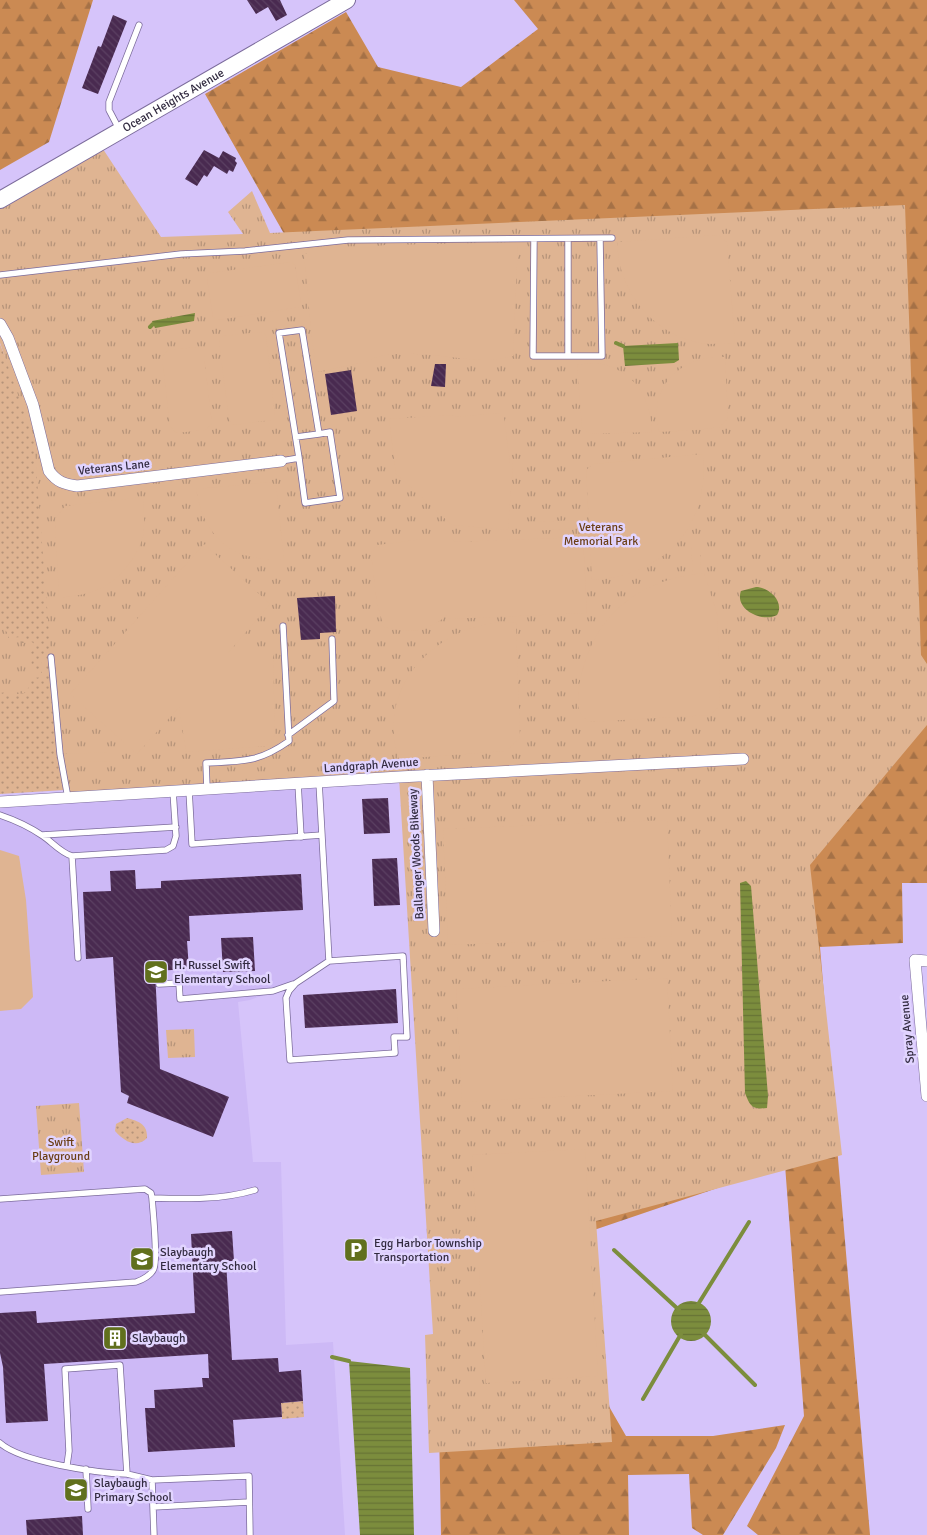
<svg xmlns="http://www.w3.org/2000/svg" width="927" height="1535" viewBox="0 0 927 1535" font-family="Signika,sans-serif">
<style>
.built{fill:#cdb9f6}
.grass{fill:url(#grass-dots)}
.forest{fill:url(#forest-firs)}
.park{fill:url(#park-tufts)}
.pitch{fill:#dfb492}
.water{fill:url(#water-rules)}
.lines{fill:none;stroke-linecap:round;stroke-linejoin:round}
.stream{stroke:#7c8d3d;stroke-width:4}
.building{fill:url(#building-back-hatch)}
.service-casing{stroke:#7c6c9c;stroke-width:7}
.minor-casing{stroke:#7c6c9c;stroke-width:12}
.secondary-casing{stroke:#7c6c9c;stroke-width:18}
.service{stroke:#fff;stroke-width:5.5}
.minor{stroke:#fff;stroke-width:11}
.secondary{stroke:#fff;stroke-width:16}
.labels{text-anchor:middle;stroke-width:5;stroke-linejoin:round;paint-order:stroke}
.street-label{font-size:12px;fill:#322b40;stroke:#e1d4ff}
.park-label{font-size:12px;fill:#6a3e15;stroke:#e1d4ff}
.poi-label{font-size:12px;fill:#322b40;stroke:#e1d4ff;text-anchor:start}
</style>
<defs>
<pattern id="grass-dots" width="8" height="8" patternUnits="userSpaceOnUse" patternTransform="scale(1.25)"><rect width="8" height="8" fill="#dfb492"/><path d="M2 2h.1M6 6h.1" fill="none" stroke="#b59379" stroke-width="1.8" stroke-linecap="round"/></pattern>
<pattern id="forest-firs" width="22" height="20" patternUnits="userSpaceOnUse" patternTransform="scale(1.25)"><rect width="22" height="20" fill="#cb8a53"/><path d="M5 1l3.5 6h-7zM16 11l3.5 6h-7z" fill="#a57146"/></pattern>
<pattern id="park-tufts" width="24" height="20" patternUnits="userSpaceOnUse" patternTransform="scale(1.25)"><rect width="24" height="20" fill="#dfb492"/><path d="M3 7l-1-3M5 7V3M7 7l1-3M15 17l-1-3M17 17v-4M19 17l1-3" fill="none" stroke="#b59379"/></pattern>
<pattern id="water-rules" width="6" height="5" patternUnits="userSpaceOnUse" patternTransform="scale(1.25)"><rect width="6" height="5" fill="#7c8d3d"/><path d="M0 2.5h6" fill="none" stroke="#667335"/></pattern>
<pattern id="building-back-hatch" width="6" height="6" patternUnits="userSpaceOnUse" patternTransform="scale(1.25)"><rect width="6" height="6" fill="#492a50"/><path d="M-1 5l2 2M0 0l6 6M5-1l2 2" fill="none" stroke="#5b4062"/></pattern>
</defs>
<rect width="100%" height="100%" fill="#d6c4fa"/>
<!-- built -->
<path class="built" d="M319,782L329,961L296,983L250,1000L238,1002L253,1162H281L286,1345L333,1342L345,1535H0V802Z"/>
<!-- grass -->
<path class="grass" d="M0,344L41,447L65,790L0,794Z
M127,1118C138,1121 148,1124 147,1138C136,1149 124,1141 115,1131L116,1124Z
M303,1401L304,1417L282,1419L281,1403Z"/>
<!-- forest -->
<path class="forest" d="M0,0H93L49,142L0,170Z
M514,0H927V883H902L903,943L820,947L870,1535H758L747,1526L804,1416L785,1165L594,1230L586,1145L673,937L287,239L205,94L346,12L378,67L461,87L538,29Z
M438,1371L603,1396L626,1436H713L785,1425L776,1448L723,1535H703L692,1528L689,1474L628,1475L629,1535H441Z"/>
<!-- park -->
<path class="park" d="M99,143L161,237L243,234L228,212L252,191L270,233L905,205L921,655L927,664V725L810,865L842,1155L596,1221L612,1442L429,1453L425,1335L433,1334L399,777L68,798L51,657L34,441L0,343V200Z
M0,626L8,633V638L21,637L22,643L32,642L34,644V648L30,654L32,659L31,665L34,668V674L42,673L41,661L45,660L46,677L31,678V684L25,693L10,695L7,692L0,693Z
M194,1029L195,1057L168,1058L166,1030Z
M79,1103L84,1172L41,1175L36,1106Z"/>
<!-- pitch -->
<path class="pitch" d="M718,235L727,242L735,343C726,343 717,344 709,344C666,341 629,306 620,265C618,258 618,250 617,242Z
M518,242L513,356C506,358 498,359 490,360C457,361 393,344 366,362L317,372L312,339L304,254L385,245Z
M291,262L295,265L301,303L299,307L218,320L213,317L207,279L210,273Z
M261,332L264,333L266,336L275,416L271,420L233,425L229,420L219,341L223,336Z
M196,347L200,348L204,356L212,424L205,430L176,433L170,426L162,357L168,350Z
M714,357H725L728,418L720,427L696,430L659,432C649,390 674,362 714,357Z
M590,363C596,364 603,363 609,366C639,377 651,402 652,432L590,434L582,427L577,365Z
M500,413L504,417L510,463L513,464L508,530L452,525L396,474L389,419L454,415V417Z
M703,454C703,466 704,478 702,489C693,547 646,577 592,580L586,470L593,464Z
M271,482L276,486L284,559C233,562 205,540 196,489Z
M143,497C144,510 145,523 143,536C138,557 118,582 97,590C85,595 72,596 59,598L55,519L65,506Z
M574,520V528L535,531V522Z
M583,537L587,613L447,619V615C429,632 407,634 384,627L377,604L371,553L377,545L424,539H452L455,542Z
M204,544L270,604L228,653H273L275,735L266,746L186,752L179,707L137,754L70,694Z
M700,546L701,572H693L691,547Z
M704,573L717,614L720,678L719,706L711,715L588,722C585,718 580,714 579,710C577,698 579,683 582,672C598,610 643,579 704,573Z
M504,622L516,623L520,738L506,751L399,759C375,688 435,626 504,622Z
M110,752V761L65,763V754Z
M667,820L672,936L448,945L443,829Z
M0,850L19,856L26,900L33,997L21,1009L0,1011Z
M667,978L673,1091L462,1102L456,989Z
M585,1149L598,1376L486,1383L472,1155Z"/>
<!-- water -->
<path class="water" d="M195,313L194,321L155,328L152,321Z
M678,343L679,360L674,363L625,366L623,346Z
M756,587C769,587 785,602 777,615C762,623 734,609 741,591Z
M746,881L751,886L768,1096L767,1108C752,1110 750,1106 745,1093L740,883Z
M671 1321a20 20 0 1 1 40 0a20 20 0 1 1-40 0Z
M349,1361L410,1368L414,1535H360Z"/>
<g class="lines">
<!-- stream -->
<path class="stream" d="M150,327L153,324
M616,343L623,346
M614,1250L679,1310
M697,1306L749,1222
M702,1332L755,1385
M332,1357L349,1361
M643,1399L681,1334"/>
</g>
<!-- building -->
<path class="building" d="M247,0H280L287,15L276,21L268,7L256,14Z
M113,15L127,21L98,94L82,88L98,46L101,47Z
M204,150L219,158L223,151L236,158L235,161L237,163L233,172L229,170L227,174L214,166L207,177L204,175L197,186L185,179Z
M435,364H446L445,387L431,386Z
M351,370L357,411L331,415L325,374Z
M335,596L336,632L320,633V639L301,640L297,598Z
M388,798L390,833L364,834L362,799Z
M397,858L400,905L374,906L372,859Z
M135,870L136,889L161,888V881L301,874L303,910L189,916L190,941H187L189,969L155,971L160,1069L229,1097L213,1137L127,1103L129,1096L121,1092L113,957L86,959L83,892L111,891L110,871Z
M253,937L255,971L223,972L221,938Z
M396,989L398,1023L305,1028L303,995Z
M232,1231L234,1261H226L232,1360L278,1358L279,1372L301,1370L303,1401L281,1403L282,1417L233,1420L235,1447L148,1452L145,1408H155L154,1390L203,1387L202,1378H209L208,1354L44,1364L48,1421L6,1423L3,1367L0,1353V1313L36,1311L37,1323L195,1313L191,1234Z
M82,1516L83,1535H27L26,1520Z"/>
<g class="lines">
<defs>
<path id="service" d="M119,129L109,110V102L139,25
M534,239L533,356H602L600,239
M568,239V356
M0,275L181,254L245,251L348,240L612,238
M296,437L319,434
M281,461L299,458L305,503L340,498L330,432L319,434L302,330L279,333L299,458
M51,657L60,754L68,798
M288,735L334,701L332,639
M319,782L329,961
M298,783L301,837
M207,789L206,763C242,761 258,763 289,741L283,626
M189,790L192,844L322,835
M0,815C15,820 30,827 43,836C52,842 61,853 72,856L166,850L173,846L176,836L173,791
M42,835L176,827
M72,856L78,958
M403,956L407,1037H394L395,1053L290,1060L286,998L289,991L296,983L329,961Z
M159,984L179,983L180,999L273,991L293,984
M152,1198C186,1199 222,1200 255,1190
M0,1199L145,1189L151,1193L152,1198C153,1212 158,1257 154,1268C152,1275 142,1280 136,1282L0,1292
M0,1443C21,1462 97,1473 127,1474
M67,1465L69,1451L65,1369L120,1365L127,1474L152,1480L249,1476L250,1535
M86,1469L88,1509
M152,1480L154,1535
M153,1507L249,1502"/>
<path id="minor" d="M0,324L8,338L33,405L49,471C57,482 64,484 77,486L281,461
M427,775L434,931
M0,802L399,777L743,759
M927,961L915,960L927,1096"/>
<g id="secondary">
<path id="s1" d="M0,200L347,0"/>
</g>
</defs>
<!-- service casing -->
<use href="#service" class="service-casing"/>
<!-- minor casing -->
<use href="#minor" class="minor-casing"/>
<!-- secondary casing -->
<use href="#secondary" class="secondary-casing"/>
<!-- service -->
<use href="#service" class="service"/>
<!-- minor -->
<use href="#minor" class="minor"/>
<!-- secondary -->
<use href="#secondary" class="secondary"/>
</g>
<!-- icons -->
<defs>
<symbol id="school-square" viewBox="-11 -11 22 22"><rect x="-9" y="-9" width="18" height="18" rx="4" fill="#61701d" stroke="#e1d4ff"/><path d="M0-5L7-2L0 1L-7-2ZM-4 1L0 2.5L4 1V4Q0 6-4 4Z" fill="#fff"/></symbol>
<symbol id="parking-square" viewBox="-11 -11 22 22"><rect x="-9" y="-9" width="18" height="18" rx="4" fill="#61701d" stroke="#e1d4ff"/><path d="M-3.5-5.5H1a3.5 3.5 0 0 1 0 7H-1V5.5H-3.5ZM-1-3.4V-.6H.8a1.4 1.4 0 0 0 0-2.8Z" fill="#fff"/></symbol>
<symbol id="building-square" viewBox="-11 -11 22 22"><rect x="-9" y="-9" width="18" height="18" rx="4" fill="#61701d" stroke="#e1d4ff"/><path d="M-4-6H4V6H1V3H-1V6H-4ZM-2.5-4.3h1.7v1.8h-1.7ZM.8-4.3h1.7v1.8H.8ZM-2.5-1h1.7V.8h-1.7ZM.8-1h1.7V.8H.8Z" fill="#fff"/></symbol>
</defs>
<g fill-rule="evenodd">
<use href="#school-square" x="142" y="958" width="28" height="28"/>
<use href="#parking-square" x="342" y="1236" width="28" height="28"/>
<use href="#school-square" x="128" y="1245" width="28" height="28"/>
<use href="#building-square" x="101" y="1324" width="28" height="28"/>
<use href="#school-square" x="62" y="1476" width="28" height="28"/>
</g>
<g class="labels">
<!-- street labels -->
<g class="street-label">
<text dy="4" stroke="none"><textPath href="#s1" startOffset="200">Ocean Heights Avenue</textPath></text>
<text transform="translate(114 467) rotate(-6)" y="4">Veterans Lane</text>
<text transform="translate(371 765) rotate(-4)" y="4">Landgraph Avenue</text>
<text transform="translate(416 854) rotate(-93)" y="4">Ballanger Woods Bikeway</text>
<text transform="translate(907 1029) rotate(-95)" y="4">Spray Avenue</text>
</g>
<!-- park labels -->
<g class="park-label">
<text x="601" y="531">Veterans<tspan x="601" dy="14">Memorial Park</tspan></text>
<text x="61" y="1146">Swift<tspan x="61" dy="14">Playground</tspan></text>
</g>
<!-- poi labels -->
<g class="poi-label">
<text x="174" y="969">H. Russel Swift<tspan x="174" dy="14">Elementary School</tspan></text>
<text x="374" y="1247">Egg Harbor Township<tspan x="374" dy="14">Transportation</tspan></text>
<text x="160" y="1256">Slaybaugh<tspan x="160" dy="14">Elementary School</tspan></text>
<text x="132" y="1342">Slaybaugh</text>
<text x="94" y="1487">Slaybaugh<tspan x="94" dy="14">Primary School</tspan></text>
</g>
</g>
</svg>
